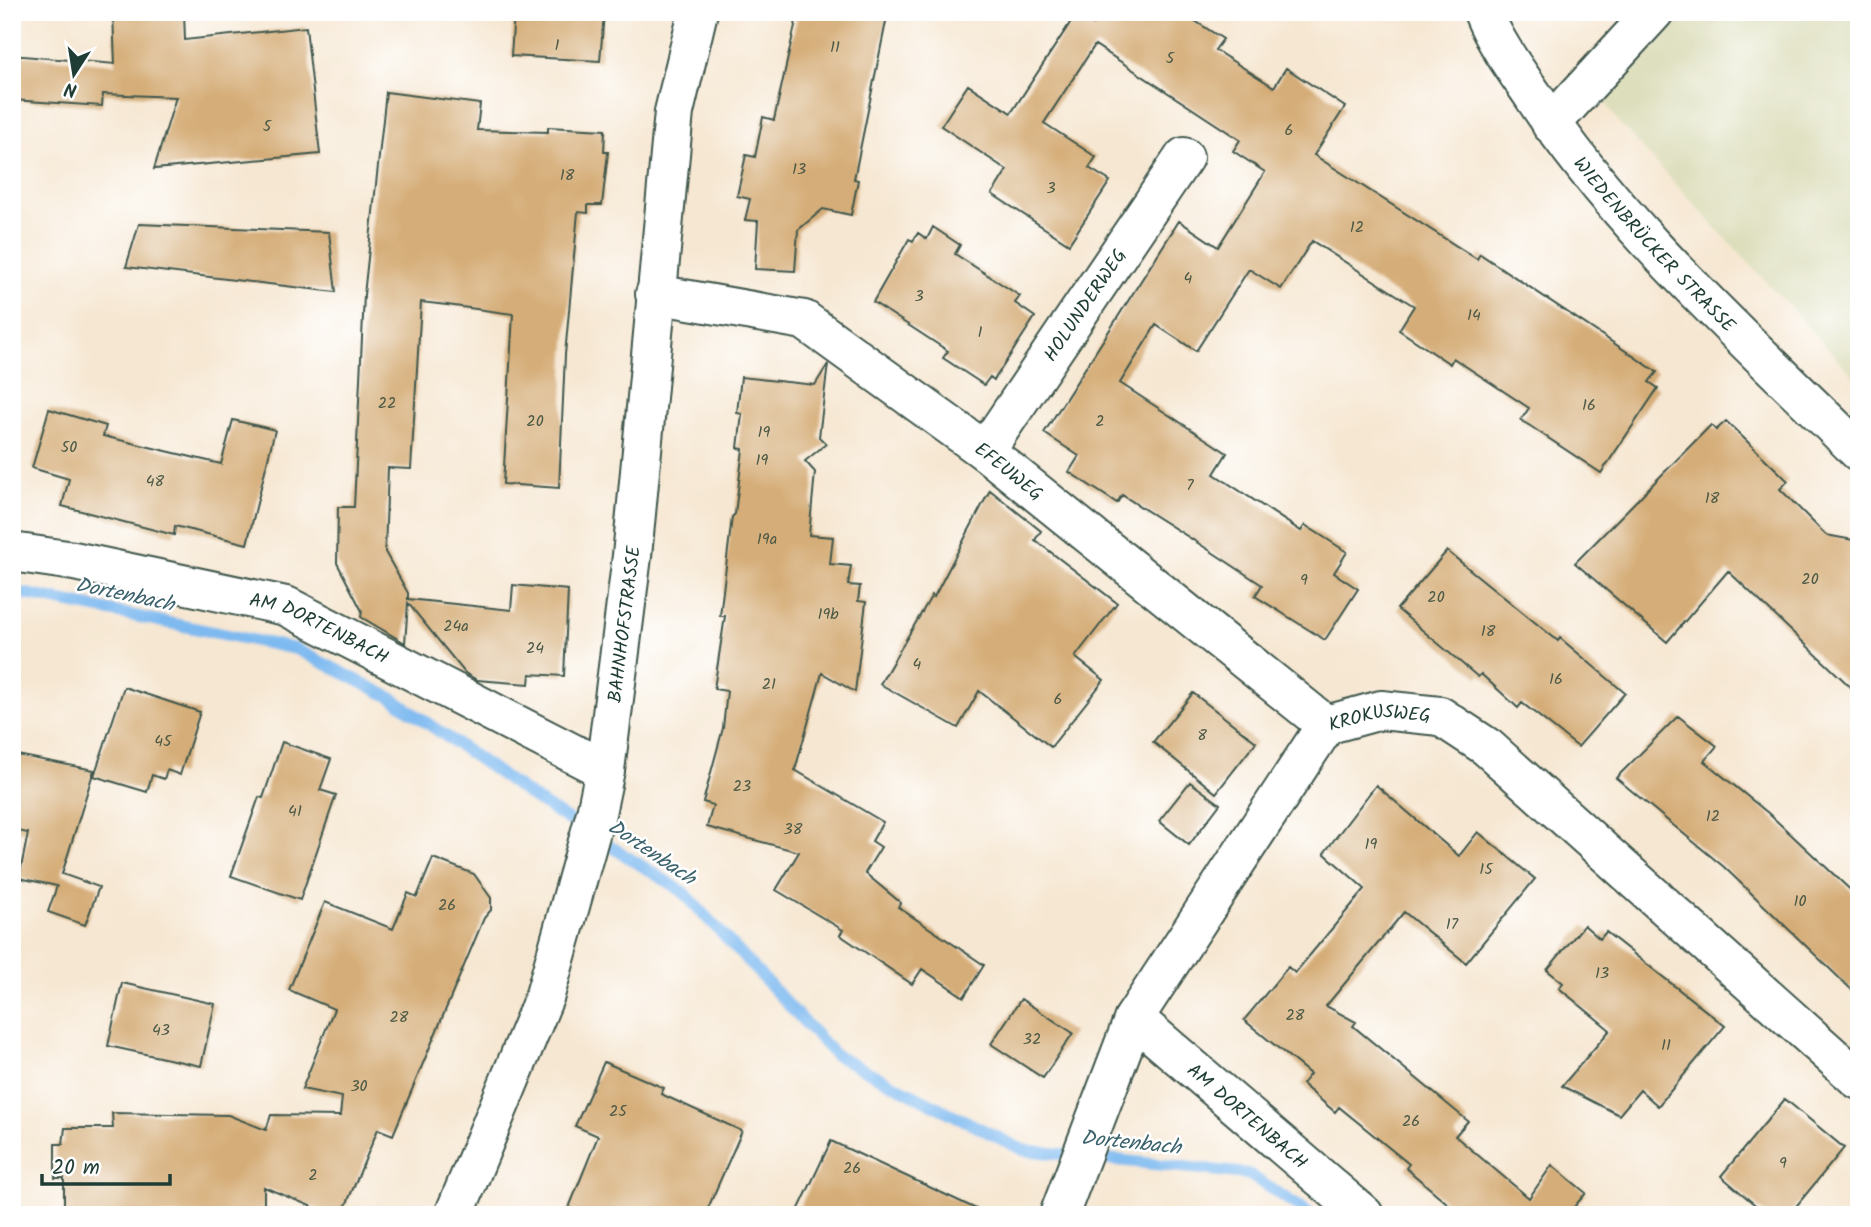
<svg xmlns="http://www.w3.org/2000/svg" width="1871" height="1227" viewBox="0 0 1871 1227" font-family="Kalam,sans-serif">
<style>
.built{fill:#dddebc}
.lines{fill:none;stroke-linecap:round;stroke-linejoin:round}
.stream{stroke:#7ebaf0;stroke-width:12}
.building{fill:#d5ad78}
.minor-casing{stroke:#3f564c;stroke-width:42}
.major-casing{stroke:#3f564c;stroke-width:42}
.minor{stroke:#fff;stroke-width:38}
.major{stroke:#fff;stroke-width:38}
.labels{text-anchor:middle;stroke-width:5;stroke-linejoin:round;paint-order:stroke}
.number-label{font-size:16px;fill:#4c5945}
.street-label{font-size:19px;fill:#1f3d34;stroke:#fff}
.water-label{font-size:21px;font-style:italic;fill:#3c626c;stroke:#fff}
</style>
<rect width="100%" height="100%" fill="#fff"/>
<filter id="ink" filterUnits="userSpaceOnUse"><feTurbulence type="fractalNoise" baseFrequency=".0143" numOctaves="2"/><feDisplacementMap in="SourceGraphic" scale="14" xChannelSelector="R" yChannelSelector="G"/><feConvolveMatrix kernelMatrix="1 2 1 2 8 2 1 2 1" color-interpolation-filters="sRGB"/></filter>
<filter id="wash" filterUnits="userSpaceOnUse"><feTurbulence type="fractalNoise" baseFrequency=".00686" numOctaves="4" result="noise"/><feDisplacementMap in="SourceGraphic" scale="28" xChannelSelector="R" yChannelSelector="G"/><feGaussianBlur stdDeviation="1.57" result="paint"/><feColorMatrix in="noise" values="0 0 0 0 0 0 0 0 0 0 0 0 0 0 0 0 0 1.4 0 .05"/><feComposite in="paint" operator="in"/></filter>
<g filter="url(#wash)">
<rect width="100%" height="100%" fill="#f6e7d2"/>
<!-- built -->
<path class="built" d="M1678,12H1859V382L1620,124L1605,102Z"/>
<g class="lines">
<!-- stream -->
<path class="stream" d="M12,591L296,649L392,698L535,799L682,891L835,1055L1023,1150L1248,1174L1312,1215"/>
</g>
<g id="blocks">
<!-- building -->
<path class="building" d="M113,12H184L185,40L306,27L320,154L154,169L176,97L103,94L102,106L12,100V55L115,64Z
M514,12L604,13L600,61L511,56Z
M798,12H888L854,179L858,180L851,215L823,209L798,230L795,271L755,269L758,221L745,220L750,199L737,196L746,155L755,157L763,117L774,120Z
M1102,12H1181L1223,39L1215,50L1274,87L1286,68L1345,107L1314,155L1477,259L1480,254L1657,372L1649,382L1658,388L1601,473L1521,420L1529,408L1453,358L1450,364L1399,330L1414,306L1312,241L1281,289L1249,269L1196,351L1156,325L1120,383L1227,453L1214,474L1301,531L1305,525L1347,552L1334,573L1358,589L1325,640L1255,596L1262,585L1209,550L1122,495L1117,503L1069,472L1079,456L1044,433L1179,221L1218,247L1265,172L1233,151L1240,140L1095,45L1044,123L1096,157L1089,168L1110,181L1069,244L992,194L1007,170L941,126L968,85L1011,113L1076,14L1093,25Z
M386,92L480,104L477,130L548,132V127L605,130L604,152H608L602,205H588V213L578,212L565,355L559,488L503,484L513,314L447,305L421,302L411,469L388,468L385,552L408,593V599L511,610L513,585L568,590L564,676L530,674L529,684L477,680L465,673L408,603L405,643L361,617L362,611L337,563L338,507H354L364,295Z
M139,224L329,232L336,292L126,267Z
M933,227L960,245L955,254L1020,296L1015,303L1035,317L994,380L990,377L984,385L943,358L948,351L873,302L909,239L913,241L918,233L927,239Z
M828,364L819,437L826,444L805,461L815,472L809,535L833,537L830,564L851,566L848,585L860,586L858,601L866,602L855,692L822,673L795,770L883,822L872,841L881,847L865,873L901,903L898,907L984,965L964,997L922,969L912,984L840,935L843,930L776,890L799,852L707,827L713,805L703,802L723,728L727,691L714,689L725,616H720L732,517L735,514L743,449L738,448L742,414L737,413L741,377L815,385Z
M49,409L106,426L103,436L221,464L233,420L275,430L247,544L175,526L174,535L62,506L69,479L32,468Z
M1726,421L1788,481L1780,489L1826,535L1859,541V695L1728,571L1667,642L1575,563L1711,425L1716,430Z
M990,490L1041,531L1035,540L1117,603L1075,657L1104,680L1051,747L979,691L958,728L880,684L932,595L934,597Z
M1447,551L1558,641L1560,638L1625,693L1578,747L1522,703L1518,708L1481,674L1478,677L1397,609Z
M124,687L200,712L180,775L167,770L164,779L152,775L147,792L94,776Z
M1193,693L1256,742L1216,793L1153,742Z
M1678,716L1717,746L1704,761L1768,813L1859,898V997L1724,867L1616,778Z
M282,742L331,759L320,790L336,795L300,900L231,876L259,797L263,798Z
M12,754L94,770L62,874L99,887L85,925L48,912L57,886L19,878L28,833L12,830Z
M1190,782L1220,804L1189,845L1159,821Z
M1376,785L1459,856L1478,832L1535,879L1466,963L1404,912L1326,1006L1356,1022L1353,1026L1468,1121L1455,1136L1529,1198L1552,1165L1586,1193L1567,1215H1461L1406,1168L1409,1164L1339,1107L1335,1112L1302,1084L1310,1074L1244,1020L1288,967L1295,973L1365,889L1324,853Z
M433,858L474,874L491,898V910L484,918L393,1135L378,1129L342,1215H332L264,1187V1215H64V1178H55V1144H63L65,1128H113L112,1113L228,1115L266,1130L271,1115L340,1116L342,1097L302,1089L334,1009L289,990L325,902L393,929L408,893L417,897Z
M1584,925L1600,939L1606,932L1725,1026L1658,1106L1640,1090L1619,1115L1562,1086L1610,1030L1559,988L1563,983L1547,970Z
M122,983L215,1004L201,1066L108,1046Z
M1021,999L1073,1033L1043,1078L991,1044Z
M604,1062L664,1088L661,1094L742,1131L705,1215H566L598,1136L575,1126Z
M1785,1099L1844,1148L1789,1215H1767L1721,1176Z
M831,1141L989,1215H796Z"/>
</g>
</g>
<g filter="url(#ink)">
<use href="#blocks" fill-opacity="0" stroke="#3f564c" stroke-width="2"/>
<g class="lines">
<defs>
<g id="minor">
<path d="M1551,124L1654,12"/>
<path id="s1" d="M655,294L804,320L985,451L1326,725"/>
<path id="s2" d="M985,451L1184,157"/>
<path id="s3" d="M12,552L74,561L286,606L605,770"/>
<path id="s4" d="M1134,1018L1364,1215"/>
<path id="s5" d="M1059,1215L1134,1018L1326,725L1381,710L1440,716L1487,747L1859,1080"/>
</g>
<g id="major">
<path id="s6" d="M1483,12C1495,42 1514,68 1532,94C1621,230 1745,338 1859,452"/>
<path id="s7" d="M454,1215L545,995L596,813L605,770L632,556L674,112L698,12"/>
</g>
</defs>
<!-- minor casing -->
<use href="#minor" class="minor-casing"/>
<!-- major casing -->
<use href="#major" class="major-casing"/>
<!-- minor -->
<use href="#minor" class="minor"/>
<!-- major -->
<use href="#major" class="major"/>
</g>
</g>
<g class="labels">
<!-- number labels -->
<g class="number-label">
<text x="557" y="50">1</text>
<text x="835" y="52">11</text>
<text x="1170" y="63">5</text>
<text x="267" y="131">5</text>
<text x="1289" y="135">6</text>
<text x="799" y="174">13</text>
<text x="567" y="180">18</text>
<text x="1051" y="193">3</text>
<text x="1357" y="232">12</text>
<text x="1188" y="283">4</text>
<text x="919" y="301">3</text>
<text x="1474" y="320">14</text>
<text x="980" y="337">1</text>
<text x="387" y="408">22</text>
<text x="1589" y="410">16</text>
<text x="535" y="426">20</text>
<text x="1100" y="426">2</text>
<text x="764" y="437">19</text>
<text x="69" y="452">50</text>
<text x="762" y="465">19</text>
<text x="155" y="486">48</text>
<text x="1190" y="490">7</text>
<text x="1712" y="503">18</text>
<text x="767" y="544">19a</text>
<text x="1810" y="584">20</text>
<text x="1304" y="585">9</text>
<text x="1436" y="602">20</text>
<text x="828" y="619">19b</text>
<text x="456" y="631">24a</text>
<text x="1488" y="636">18</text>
<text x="535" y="653">24</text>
<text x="917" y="669">4</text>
<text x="1556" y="684">16</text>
<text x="769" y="689">21</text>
<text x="1058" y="704">6</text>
<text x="1202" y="740">8</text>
<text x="163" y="746">45</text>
<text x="742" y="791">23</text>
<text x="295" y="816">41</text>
<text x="1713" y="821">12</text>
<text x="793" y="834">38</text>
<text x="1371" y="849">19</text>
<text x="1486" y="874">15</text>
<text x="1800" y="906">10</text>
<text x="447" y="910">26</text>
<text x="1452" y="929">17</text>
<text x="1602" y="978">13</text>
<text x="1295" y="1020">28</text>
<text x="399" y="1022">28</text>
<text x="161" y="1035">43</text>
<text x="1032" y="1044">32</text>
<text x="1666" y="1050">11</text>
<text x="359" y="1091">30</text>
<text x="618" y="1116">25</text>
<text x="1411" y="1126">26</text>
<text x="1783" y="1168">9</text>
<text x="852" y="1173">26</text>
<text x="313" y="1180">2</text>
</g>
<!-- street labels -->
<g class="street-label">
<text dy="7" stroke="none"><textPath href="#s6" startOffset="290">WIEDENBRÜCKER STRASSE</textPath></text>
<text dy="7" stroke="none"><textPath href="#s2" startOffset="177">HOLUNDERWEG</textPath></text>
<text dy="7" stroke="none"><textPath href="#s1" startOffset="406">EFEUWEG</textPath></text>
<text dy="7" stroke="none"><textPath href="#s7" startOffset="618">BAHNHOFSTRASSE</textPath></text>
<text dy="7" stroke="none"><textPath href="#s3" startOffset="318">AM DORTENBACH</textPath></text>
<text dy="7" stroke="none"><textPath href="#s5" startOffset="616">KROKUSWEG</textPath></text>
<text dy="7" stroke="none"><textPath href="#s4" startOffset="150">AM DORTENBACH</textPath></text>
</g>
<!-- water labels -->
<g class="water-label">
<text transform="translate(125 594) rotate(12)" y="7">Dortenbach</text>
<text transform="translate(652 852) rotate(34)" y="7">Dortenbach</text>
<text transform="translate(1131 1142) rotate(6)" y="7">Dortenbach</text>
</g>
</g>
<!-- margin -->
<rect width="1871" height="1227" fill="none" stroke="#fff" stroke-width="42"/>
<!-- north arrow -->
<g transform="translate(74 74) rotate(192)" stroke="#ffffff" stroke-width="5" paint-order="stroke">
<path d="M0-5L12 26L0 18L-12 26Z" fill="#1f3d34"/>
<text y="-10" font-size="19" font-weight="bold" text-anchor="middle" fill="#1f3d34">N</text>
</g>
<!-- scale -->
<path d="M42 1174v10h128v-10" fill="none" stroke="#1f3d34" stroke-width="3.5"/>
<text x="52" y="1174" font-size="21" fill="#1f3d34" stroke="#ffffff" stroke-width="5" paint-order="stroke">20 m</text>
</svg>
